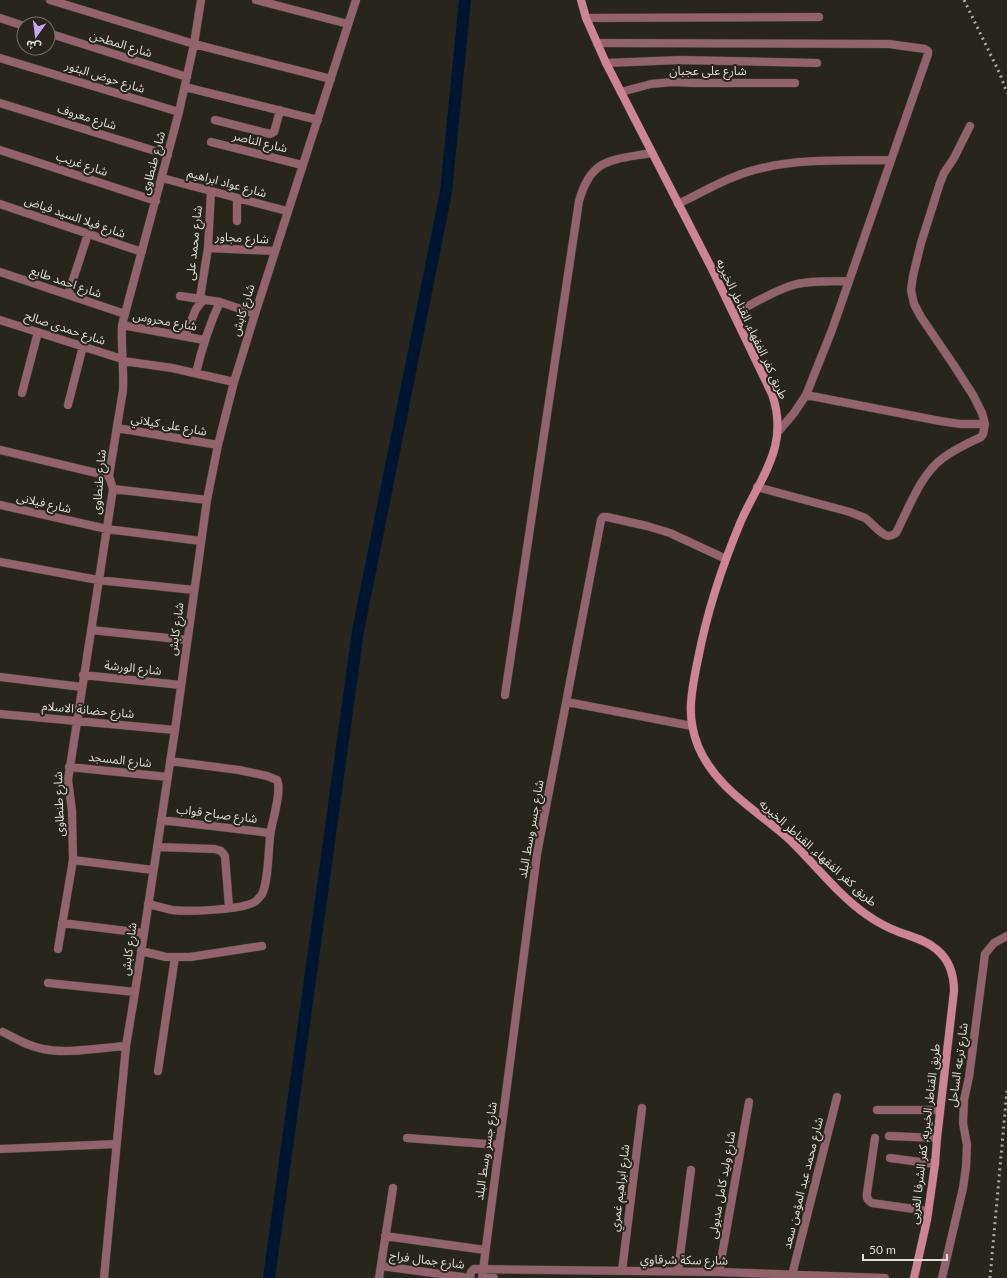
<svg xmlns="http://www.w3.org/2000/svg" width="1007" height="1278" viewBox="0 0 1007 1278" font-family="Lato,'Noto Sans Arabic',sans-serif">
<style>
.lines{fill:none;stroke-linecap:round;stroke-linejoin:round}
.canal{stroke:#001531;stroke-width:12}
.street-casing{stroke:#45423b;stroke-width:9}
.secondary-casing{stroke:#45423b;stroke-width:9}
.street{stroke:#92626d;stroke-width:8}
.secondary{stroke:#cf8496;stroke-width:8}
.rail{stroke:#aba9a3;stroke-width:3;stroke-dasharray:2 4;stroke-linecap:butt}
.labels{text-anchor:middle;stroke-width:4;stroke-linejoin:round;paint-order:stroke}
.street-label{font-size:12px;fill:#dedcd7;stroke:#28251d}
</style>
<rect width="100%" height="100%" fill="#28251d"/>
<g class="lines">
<!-- canal -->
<path class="canal" d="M269,1278L358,631L446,192L465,0"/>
<defs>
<path id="street" d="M50,0L194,44L331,79
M256,0L348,24
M0,18L24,26
M586,18L819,17
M48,33L187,77
M597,43L889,44L925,49L928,51V54L832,330L806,395L794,413L778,432
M0,58L179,112
M606,63L680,60L817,63
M185,87L318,120
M621,92L651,84L672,82L695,83H795
M0,103L168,155
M215,120L270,134L274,132L275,129L280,110
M211,142L302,165
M0,150L156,201
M162,178L287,211
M0,204L142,252
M678,204C705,191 733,174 762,168C804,158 848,161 891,160
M237,221V198
M208,248L274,251
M0,272L125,314
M68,295L88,234
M180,296L220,302L255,314
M200,298L208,248L211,191
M734,314C752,304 770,293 790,286C808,280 830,282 849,281
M0,320L122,359
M122,325L204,340
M185,336L196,309L204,299
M123,361L172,368L234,382
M196,373C202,348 209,325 220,302
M22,393L38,332
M806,395L940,421L960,424H985
M68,405L83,346
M117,428L218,445
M0,450L109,476
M757,487L850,512C855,514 860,516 865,518C871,522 881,535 888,536C891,536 894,534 896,533C909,508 920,475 943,458C955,449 968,443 981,437L983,434L985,424L982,413L973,395L953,364L921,317L914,304L911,290L913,276L921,243L940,183L944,173L954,158L970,126
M113,489L207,500
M0,505L107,529L201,541
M0,562L98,580L194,590
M91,630L187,640
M83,675L181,685
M0,677L82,687
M505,695L579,201C591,158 611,160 651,153
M567,702L692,726
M0,714L175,730
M69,767L168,777
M161,820L270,833
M157,847L215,849L221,851L225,856L229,907
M73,860L153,870
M148,904C156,906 164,908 172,910C187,912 245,910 256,901C258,899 261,896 262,894C269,881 268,846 271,830C273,819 282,790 277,780L267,776L239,770L170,761
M62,923L143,933
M58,949L73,860L72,811L68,780L113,489L109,476L123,390C124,368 121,347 122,325L179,112L194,44L201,0
M141,951L166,957H190L262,946
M48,983L135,992
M3,1032C16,1039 28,1046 43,1049C69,1054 99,1048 126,1046
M158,1071L175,957
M877,1110H940
M889,1136L937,1138
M407,1138L499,1145
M875,1138L867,1193C866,1198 868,1201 872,1203L928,1211
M0,1149L116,1144
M890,1158L935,1164
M385,1236L485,1250
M381,1266L470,1278
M622,1271L642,1108
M678,1271L691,1170
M719,1272L749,1102
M792,1275L837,1097
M104,1278L126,1046L135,992L175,730L207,500L218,445L234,382L255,314L356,0
M379,1278L393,1188
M470,1278L471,1272L474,1269L719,1272L885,1278
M482,1278L537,854L601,520L603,517H607L647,526L670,533L726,559
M482,1278H494
M942,1278L963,1188L966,1167L967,1145L963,1123L964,1100L969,1077L985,954L994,943L1007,936"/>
<path id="secondary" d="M581,0L586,18L606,63L712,269L772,394C790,446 761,476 741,521C722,566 707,612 698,659C695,673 692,688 691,703C690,717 693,733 698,746C716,789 757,810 790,840C815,864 838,895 867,915C877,922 888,928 899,932C912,937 926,940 936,949C950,960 954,975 954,991L937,1138L935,1164L927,1220L914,1278"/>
</defs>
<!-- street casing -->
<use href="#street" class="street-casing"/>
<!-- secondary casing -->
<use href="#secondary" class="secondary-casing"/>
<!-- street -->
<use href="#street" class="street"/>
<!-- secondary -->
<use href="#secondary" class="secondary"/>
<!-- rail -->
<path class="rail" d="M964,0L1000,74L1007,93
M990,1278L1007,1090"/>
</g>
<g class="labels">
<!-- street labels -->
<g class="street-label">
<text transform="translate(121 44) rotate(17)" y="4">شارع المطحن</text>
<text x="708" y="75">شارع على عجبان</text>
<text transform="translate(105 77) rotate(17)" y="4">شارع حوض البثور</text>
<text transform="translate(87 117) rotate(17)" y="4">شارع معروف</text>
<text transform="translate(260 142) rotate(14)" y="4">شارع الناصر</text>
<text transform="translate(153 163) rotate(-75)" y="4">شارع طنطاوى</text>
<text transform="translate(82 164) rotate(18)" y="4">شارع غريب</text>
<text transform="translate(227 183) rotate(15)" y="4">شارع عواد ابراهيم</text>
<text transform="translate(75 217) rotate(19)" y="4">شارع فيلا السيد فياض</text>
<text transform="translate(242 238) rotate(3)" y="4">شارع مجاور</text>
<text transform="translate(194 243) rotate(-84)" y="4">شارع محمد على</text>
<text transform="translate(66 282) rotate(19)" y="4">شارع احمد طايع</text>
<text transform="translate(243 310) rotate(-73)" y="4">شارع كابش</text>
<text transform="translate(165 321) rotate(10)" y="4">شارع محروس</text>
<text transform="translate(65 328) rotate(18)" y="4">شارع حمدى صالح</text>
<text transform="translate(752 329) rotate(65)" y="4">طريق كفر الفقهاء, القناطر الخيريه</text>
<text transform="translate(169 425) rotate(10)" y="4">شارع على كيلاني</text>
<text transform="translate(99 482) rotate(-85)" y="4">شارع طنطاوى</text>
<text transform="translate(44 503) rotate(13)" y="4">شارع فيلانى</text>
<text transform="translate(176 629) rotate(-82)" y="4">شارع كابش</text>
<text transform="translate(133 668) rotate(6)" y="4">شارع الورشة</text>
<text transform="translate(88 710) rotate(5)" y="4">شارع حضانة الاسلام</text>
<text transform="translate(120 760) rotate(6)" y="4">شارع المسجد</text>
<text transform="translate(59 804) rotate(-92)" y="4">شارع طنطاوى</text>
<text transform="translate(217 814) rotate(7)" y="4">شارع صباح قواب</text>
<text transform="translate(531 829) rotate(-80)" y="4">شارع جسر وسط البلد</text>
<text transform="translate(818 853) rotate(42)" y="4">طريق كفر الفقهاء, القناطر الخيريه</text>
<text transform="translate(129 949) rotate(-82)" y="4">شارع كابش</text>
<text transform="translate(958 1065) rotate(-82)" y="4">شارع ترعه الساحل</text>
<text transform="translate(925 1134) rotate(-83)" y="4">طريق القناطر الخيريه, كفر الشرفا الغربى</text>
<text transform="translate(486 1151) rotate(-82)" y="4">شارع جسر وسط البلد</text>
<text transform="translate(803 1183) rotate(-76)" y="4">شارع محمد عبد المؤمن سعد</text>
<text transform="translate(722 1185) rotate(-80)" y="4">شارع وليد كامل مدبولى</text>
<text transform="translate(620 1188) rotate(-83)" y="4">شارع ابراهيم غمري</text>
<text transform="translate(427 1260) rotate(7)" y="4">شارع جمال فراج</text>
<text transform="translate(684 1260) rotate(1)" y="4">شارع سكة شرقاوي</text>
</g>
</g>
<!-- north arrow -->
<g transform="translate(36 36) rotate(194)"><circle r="19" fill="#28251d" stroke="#716e67"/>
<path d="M0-3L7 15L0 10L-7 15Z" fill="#c8a6ef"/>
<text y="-6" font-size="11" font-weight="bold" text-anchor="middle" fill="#dedcd7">ش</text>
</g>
<!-- scale -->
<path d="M863 1254v6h84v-6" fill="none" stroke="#dedcd7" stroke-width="2"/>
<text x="869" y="1254" font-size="12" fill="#dedcd7" stroke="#28251d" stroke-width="3" paint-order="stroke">50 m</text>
</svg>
